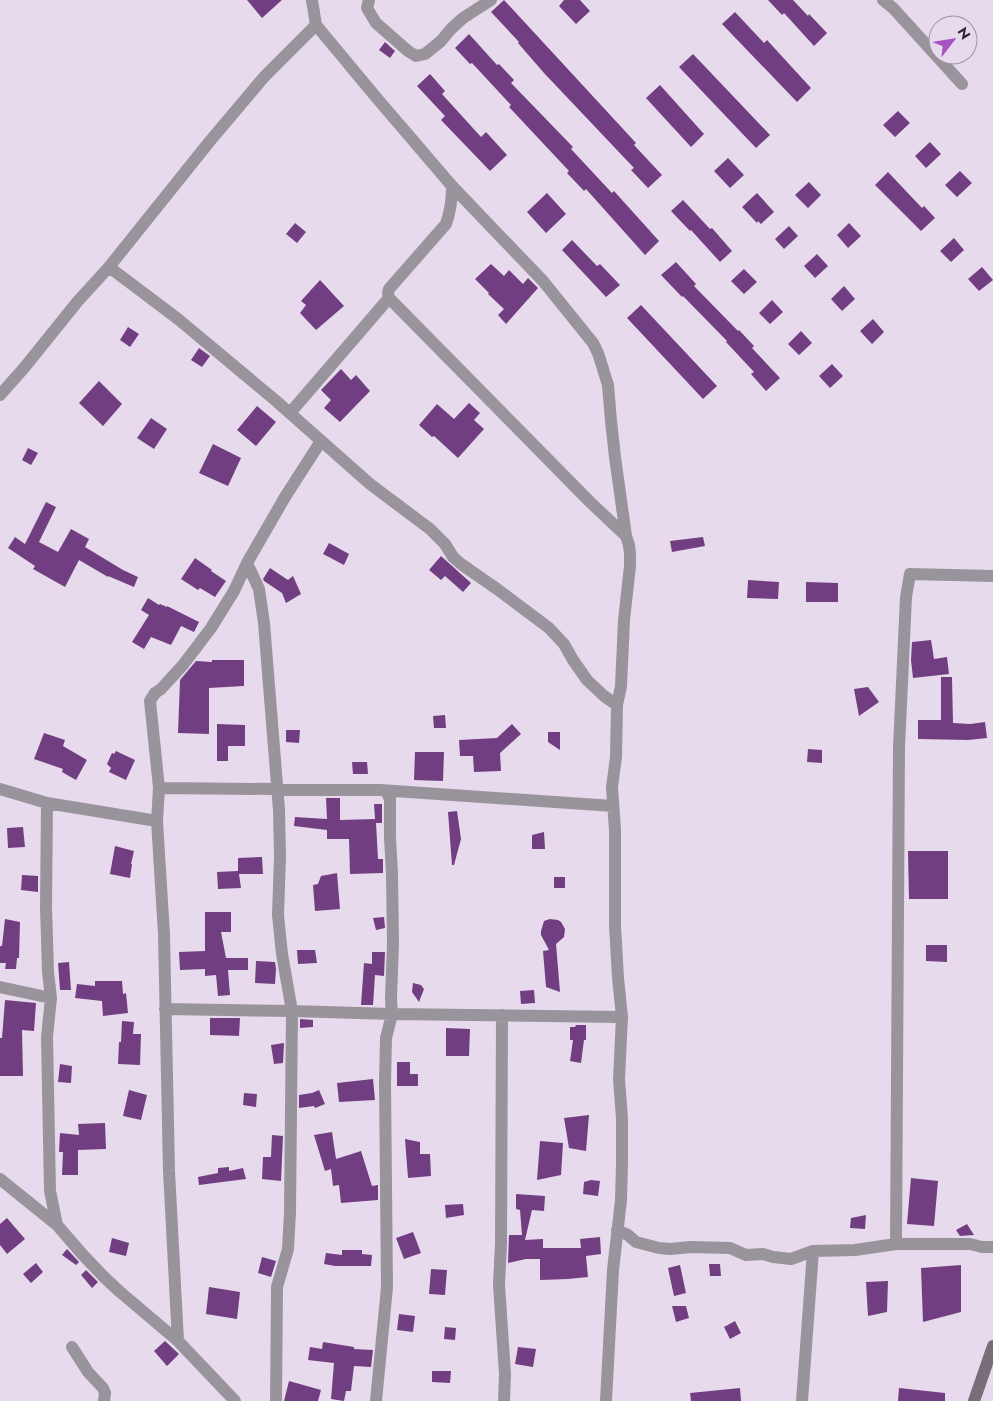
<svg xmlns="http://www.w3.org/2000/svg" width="993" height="1401" viewBox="0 0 993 1401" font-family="Jost,sans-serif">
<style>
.building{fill:#713f81}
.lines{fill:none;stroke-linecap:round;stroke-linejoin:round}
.minor{stroke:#99939b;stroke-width:12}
.secondary{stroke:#776e7a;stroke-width:12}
</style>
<rect width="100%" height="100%" fill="#e8daed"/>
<!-- building -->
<path class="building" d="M247,0H282L262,18Z
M504,0L636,143L634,145L662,175L648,188L631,170L634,168L544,73L518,43L519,42L491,12Z
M564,0H580L590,11L576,24L559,6Z
M768,0H793L808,16L809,14L827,33L814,46L784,13L782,15Z
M735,12L764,43L767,40L811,88L797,102L722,24Z
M469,34L497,65L499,64L514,80L511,83L573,147L571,149L612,193L614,191L659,241L645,255L586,189L584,191L567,173L569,171L509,107L511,105L472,63L470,64L455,48Z
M385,42L395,51L390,58L379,50Z
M693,54L770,135L756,148L679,67Z
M430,74L445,91L442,94L481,137L486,132L507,155L490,171L441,120L445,116L417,86Z
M660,85L704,134L691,147L646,98Z
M898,111L910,123L895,137L883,125Z
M930,142L941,154L926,168L915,156Z
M728,158L744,175L730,188L714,171Z
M960,171L972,183L957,197L945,185Z
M888,172L922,208L924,206L935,218L921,231L875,185Z
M809,182L821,195L808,208L795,195Z
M547,193L566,214L546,233L527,212Z
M757,193L774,212L761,224L758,221L757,223L742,207Z
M683,200L710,229L712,228L732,251L720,262L691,230L690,231L671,211Z
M295,223L306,232L297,243L286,234Z
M849,223L861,236L848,248L837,235Z
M789,226L798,236L784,249L775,239Z
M954,238L964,250L951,262L940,251Z
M572,240L597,266L600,264L620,285L606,297L562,250Z
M817,254L828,266L815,278L804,266Z
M676,262L696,284L694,286L738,331L739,330L754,346L752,348L780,378L766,391L751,374L754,372L726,342L727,341L683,296L682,297L661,275Z
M491,264L504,276L509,270L523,284L528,278L538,288L506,324L498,315L504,309L488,294L489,293L475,279Z
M982,267L993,280L979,291L968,279Z
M744,269L757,282L744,294L731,281Z
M320,280L344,306L316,330L300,313L306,305L301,301Z
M844,286L855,299L842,311L831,299Z
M772,300L783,312L770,324L759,313Z
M641,305L717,386L703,399L627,318Z
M873,319L884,332L872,344L860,331Z
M128,327L139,334L130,347L120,340Z
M801,331L812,343L799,355L788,344Z
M199,348L210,356L202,367L191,360Z
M832,364L843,376L830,388L819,376Z
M341,369L351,380L356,375L370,391L340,422L324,408L331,400L321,390Z
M99,381L122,404L103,426L79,403Z
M469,403L480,413L474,420L484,429L458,458L434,436L432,437L419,425L437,404L454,419Z
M257,406L276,422L256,446L237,430Z
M151,418L167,429L154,449L137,438Z
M213,444L241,458L228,486L199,473Z
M28,448L38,453L31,465L22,460Z
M46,502L56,507L39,542L58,552L71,529L89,539L85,547L123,570L138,577L134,587L108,576V577L79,560L65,587L33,569L35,566L8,548L15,537L25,544Z
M703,537L705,546L672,552L670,541Z
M329,543L349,554L344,565L323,554Z
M441,556L471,583L463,592L445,576L441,580L429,570Z
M195,558L212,570L211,571L226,581L215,597L200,588L198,590L181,579Z
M270,568L288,580L293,576L301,594L286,603L282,593L264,581L263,579Z
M748,580L779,582L778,599L747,598Z
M806,582L838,583V602H806Z
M148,598L159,605L160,604L167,607V606L199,622L194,632L181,626L171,645L151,637L144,649L132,642L149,615L141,610Z
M931,640L934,659L947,657L949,674L913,678L911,660L912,642Z
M212,660H244V686L209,688V734L178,733L180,680L196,661L212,662Z
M941,677H952L953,723L970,724L985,722L987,738L968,740L918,739V720H941Z
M868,687L879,702L859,716L854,689Z
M445,715L446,728H434L433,716Z
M217,724L245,725V746H228V761H217Z
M512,724L521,734L500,753L501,771L474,772L473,756H460L459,740L497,738Z
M286,730H300L299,743L286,742Z
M548,732H560V750L548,742Z
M44,733L65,740L63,746L87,760L76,780L62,772L63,769L34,759Z
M808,749L822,750V763L807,762Z
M116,751L135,760L126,780L109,772L111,768L107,764L112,753L114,754Z
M415,752H444L443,781L414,780Z
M352,762H367L368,774H353Z
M326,798H340V820L375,819L374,804H382V823H376L378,859H383V873L350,874L349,839H327V830L294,826L295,817L327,819Z
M457,811L461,839L454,865H452L448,812Z
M23,827L25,847L8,848L7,828Z
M544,832L545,849H532V835Z
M115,846L134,851L131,864H132L130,878L110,874Z
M908,851H948V899H909Z
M262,857L263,874H239L241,888L218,889L217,872L238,871V858Z
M337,873L340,909L315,911L313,885L318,884L321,876Z
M22,875L38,876V892L21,890Z
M554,877H565V888H554Z
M205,912H231V932H221L226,958H248V970H228L230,995L218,996L216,975L205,976V969L180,970L179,952L205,951Z
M384,917L385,928L376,930L373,918Z
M5,919L20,922L19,958H17L16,969H5L6,963H0V946H2Z
M550,919L558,920L561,922L565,929L564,937L556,944L560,992L546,987L543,951L549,950L541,935V931L544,921Z
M926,945H947V962L926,961Z
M297,950H315L317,963L298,964Z
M372,952H385L384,976L375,975L373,1005H361L364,963L372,964Z
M256,961L275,962L276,969L275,984L255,983Z
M69,962L71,990H60L58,963Z
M95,981H122L123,994L126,993L128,1013L103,1016L102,1001L75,998L77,984L95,986Z
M413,983L421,985L424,989L419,1002L412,992Z
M534,990L535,1003L521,1004L520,991Z
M5,1000L36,1003L34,1031L22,1030L23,1076H0V1038H2Z
M210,1018H240L239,1036L210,1035Z
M300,1019L313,1020V1027L300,1028Z
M122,1021L134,1022L133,1034H141L140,1065L118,1064L119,1042H121Z
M576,1025H586V1040H584L581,1063L570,1061L573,1040H570V1027H575Z
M446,1028L470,1029L469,1056H446Z
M284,1043L283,1063L274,1064L271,1045Z
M397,1062H410V1074H418V1086H397Z
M60,1064L72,1066L71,1083L58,1082Z
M373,1079L375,1100L339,1102L337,1083Z
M129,1090L147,1095L141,1120L123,1116Z
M319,1090L325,1104L315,1108L314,1106L299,1108V1095L312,1093Z
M244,1093L257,1094L256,1107L243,1105Z
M589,1115L586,1151L569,1148L564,1118Z
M105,1123L106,1149L78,1150V1175H62L63,1152H59L60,1133L79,1135L78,1124Z
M332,1132L336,1159L361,1151L372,1186L378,1185V1200L341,1203L339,1185L333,1186L331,1169L325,1171L314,1135Z
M272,1135L283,1136L281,1181L262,1179L263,1157H271Z
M405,1139L420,1142V1154H430L431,1176L408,1178Z
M540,1141L563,1143L561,1175L537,1180Z
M229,1167V1171L243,1168L246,1179L199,1185L198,1177L218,1173V1168Z
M911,1178L938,1181L934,1226L907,1224Z
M591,1180L600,1181L598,1196L583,1194L584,1182Z
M516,1194L545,1196L544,1211L532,1210L525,1240L543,1239V1248H581L580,1239L600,1237L601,1254L586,1256L588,1277L568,1279L540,1280V1259H526L508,1263L509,1235H522L520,1210L516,1209Z
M463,1204L464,1215L446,1218L445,1205Z
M866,1215L865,1229L850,1228L851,1218Z
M7,1218L25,1239L7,1254L0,1245V1224Z
M967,1224L974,1235L960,1236L956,1230Z
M413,1232L421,1253L404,1259L396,1238Z
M112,1238L129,1243L126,1256L109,1252Z
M67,1249L79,1262L76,1265L62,1255Z
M342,1250H362V1254L372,1255L371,1266H335L324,1264L326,1253L342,1255Z
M262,1257L276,1261L271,1277L258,1273Z
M36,1263L43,1272L31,1283L23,1274Z
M709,1264H720L721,1276H710Z
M680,1265L686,1293L674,1296L668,1268Z
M961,1265V1312L923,1322L921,1268Z
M431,1269L447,1270L445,1295L429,1294Z
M86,1270L98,1282L92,1288L81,1275Z
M888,1281L887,1312L868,1316L866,1282Z
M209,1287L240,1292L237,1319L206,1314Z
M672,1306H686L689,1318L676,1322Z
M399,1314L415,1316L413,1332L397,1330Z
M735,1321L741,1333L730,1339L724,1327Z
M445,1327L456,1328L455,1340L444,1339Z
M165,1341L179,1354L167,1366L154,1351Z
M323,1342L354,1347V1349L373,1350L371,1367L354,1366L351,1391H346L344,1401L331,1399L334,1363L308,1360L310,1347L322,1349Z
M518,1347L536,1349L533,1367L515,1364Z
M432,1371H451L450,1383L432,1382Z
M289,1381L321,1390L318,1401H284Z
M740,1388L741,1401H691L690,1393Z
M899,1388L945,1393V1401H898Z"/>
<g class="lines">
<!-- minor -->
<path class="minor" d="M312,0L316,25L375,96L452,186C452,200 451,210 446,224L389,289L388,293L389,298L589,501L626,536L629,545L630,554V566L624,620L621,686L617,705L616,757L612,787L615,830V925L618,978L622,1017L619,1079L622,1119V1164L621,1200L613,1270L606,1401
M369,0L367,8L376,23L408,51L416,56L425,54L441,41L451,29L463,18L491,0
M883,0L893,8L962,84
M452,186L543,281L593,343L598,353L608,385L611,421L615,457L626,536
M109,267L178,319L275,400L370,484L430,529L445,544L453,557L461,564L497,589L549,628L564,644L573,660L587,680L604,696L617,705
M0,395L24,368L78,301L109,267L210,141L264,77L316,25
M290,413L389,298
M247,563L259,589L264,623L279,810L280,857L278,915L282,954L292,1011L290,1212L288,1249L277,1287L276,1401
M159,788L380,790L613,806
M0,789L47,803L157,821
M47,803L46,907L48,972L51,998L47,1037L50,1191L57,1225
M0,987L51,998
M165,1009L292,1011L392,1014L622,1017
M502,1015L501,1243L499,1285L505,1374L504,1401
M0,1179L57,1225L83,1255L105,1278L119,1291L178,1341L235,1401
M617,1230L628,1235L636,1242L659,1248L670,1249L691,1247L730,1248L746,1255L763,1254L773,1257L791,1259L813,1251L855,1250L896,1244H970L982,1247H993
M896,1244L899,747L906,597L910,574L993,576
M178,1341L169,1171L164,934L157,821L159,788L150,701L155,693L161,689L183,665L211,628L234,591L247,563L285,497L321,441
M72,1347L88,1372L103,1388L105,1393L104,1401
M376,1401L387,1287L385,1082L386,1038L392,1014L391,999L393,943L392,874L390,837V799L386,791
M802,1401L813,1251"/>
<!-- secondary -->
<path class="secondary" d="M974,1401L993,1346"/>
</g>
<!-- north arrow -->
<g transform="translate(953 40) rotate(59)"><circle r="24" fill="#e8daed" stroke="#9c919f"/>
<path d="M0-4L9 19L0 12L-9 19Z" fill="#a652c1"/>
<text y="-8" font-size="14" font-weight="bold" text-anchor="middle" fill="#2a242b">N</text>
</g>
</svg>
